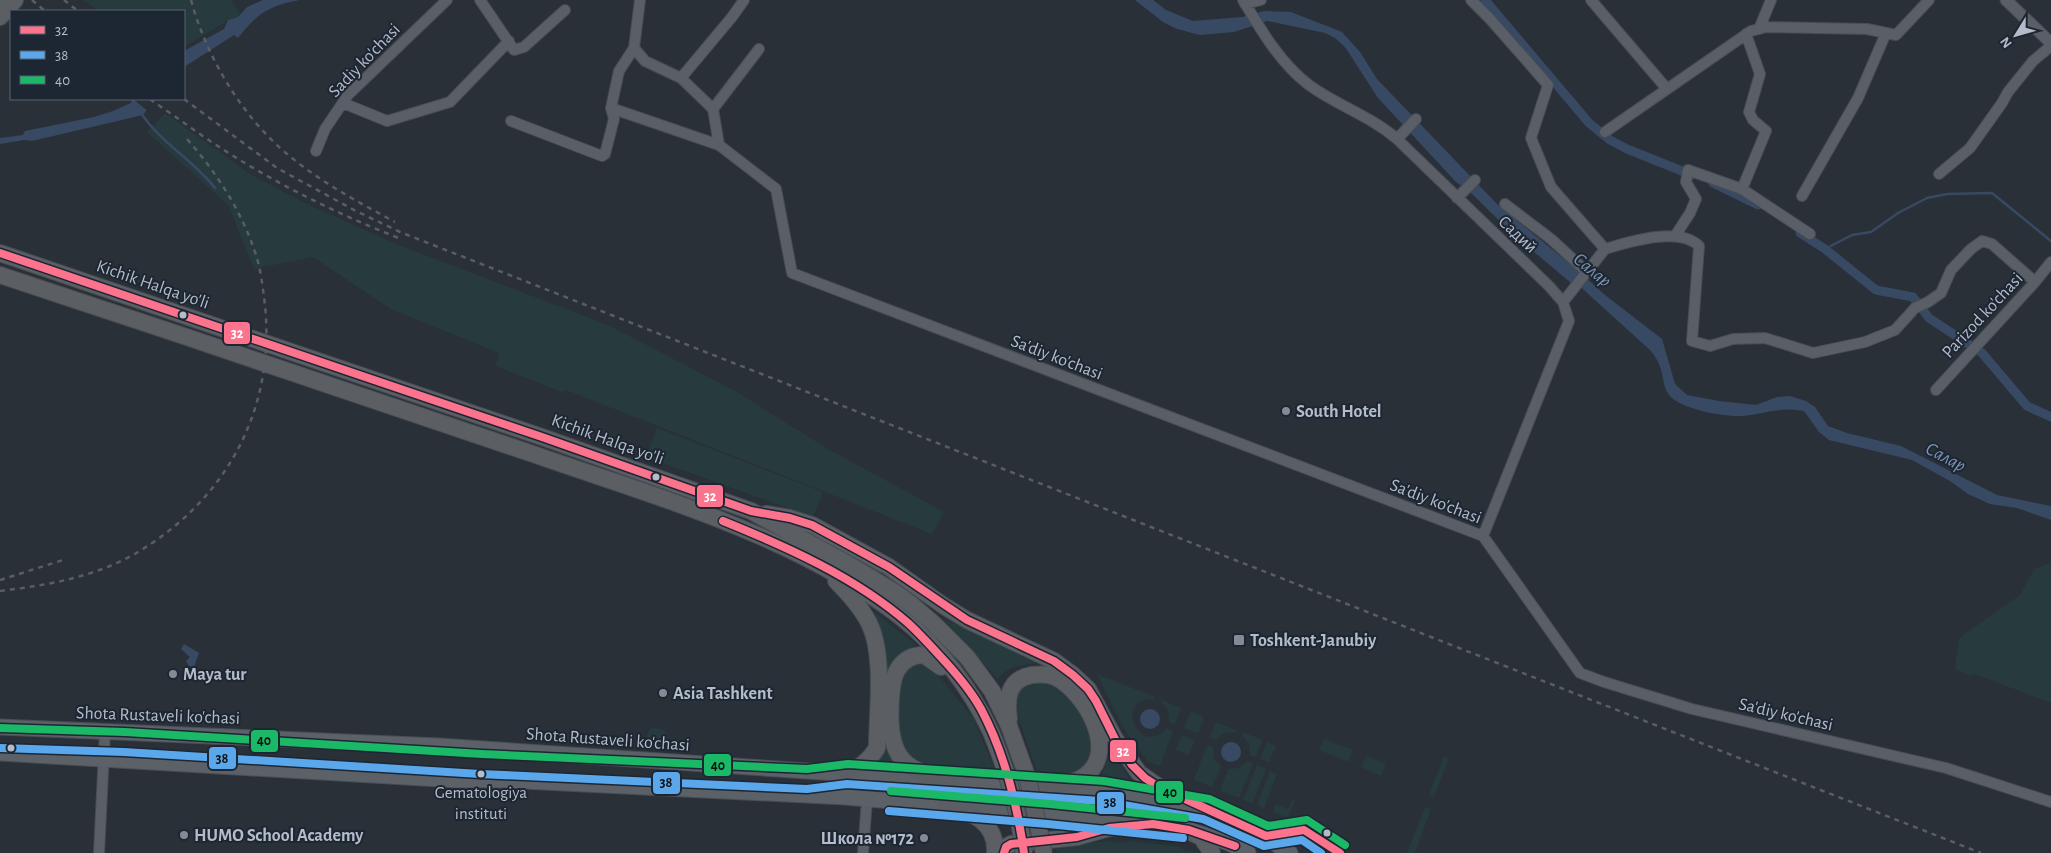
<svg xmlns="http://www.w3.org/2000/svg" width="2051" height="853" viewBox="0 0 2051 853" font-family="'Alegreya Sans',sans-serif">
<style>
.green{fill:#273a3e}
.water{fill:#384963}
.pier{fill:#2a3038}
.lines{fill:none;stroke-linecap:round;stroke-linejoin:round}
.stream{stroke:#384963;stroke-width:2.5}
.canal{stroke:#384963;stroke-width:9}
.minor-casing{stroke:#484c53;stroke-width:12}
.tertiary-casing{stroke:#484c53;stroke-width:13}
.primary-casing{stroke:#484c55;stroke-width:17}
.trunk-casing{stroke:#474c53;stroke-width:18}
.minor{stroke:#5a5e66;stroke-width:10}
.tertiary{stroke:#5a5e66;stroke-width:11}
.primary{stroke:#5c6168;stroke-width:15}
.trunk{stroke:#5b5f64;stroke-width:16}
.rail{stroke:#595d64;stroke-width:2.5;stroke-dasharray:5 5;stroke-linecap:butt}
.trunk-bridge-casing{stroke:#474c53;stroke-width:18;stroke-linecap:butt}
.trunk-bridge{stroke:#5b5f64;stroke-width:16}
.bus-1-casing{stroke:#1d2633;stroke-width:11}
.bus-2-casing{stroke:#1d2633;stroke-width:11}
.bus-3-casing{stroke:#1d2633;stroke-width:11}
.bus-1{stroke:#fc738d;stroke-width:8}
.bus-2{stroke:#5aa8eb;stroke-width:8}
.bus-3{stroke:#1ab867;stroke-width:8}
.bus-dot{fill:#b4bcc9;stroke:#1d2633;stroke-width:2}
.poi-dot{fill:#848b96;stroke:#1d2633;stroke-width:2}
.labels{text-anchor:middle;stroke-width:4;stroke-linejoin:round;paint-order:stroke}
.bus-label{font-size:17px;fill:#b4bcc9;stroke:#1d2633}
.street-label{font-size:18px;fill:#b4bcc9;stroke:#1d2633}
.poi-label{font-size:18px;font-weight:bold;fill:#b4bcc9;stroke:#1d2633;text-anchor:start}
.water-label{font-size:19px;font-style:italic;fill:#7c92b1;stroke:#1d2633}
.line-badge{stroke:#1d2633;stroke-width:2}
.badge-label{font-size:14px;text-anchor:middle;font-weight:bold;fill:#fff}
.pale-badge-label{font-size:14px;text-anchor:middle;font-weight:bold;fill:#111}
</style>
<rect width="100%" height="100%" fill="#2a3038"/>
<!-- green -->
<path class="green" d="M84,0H231L239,12L238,17L228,20L184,47V11H98Z
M165,113L250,174L309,205L396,244L608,325L737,392L828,449L944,512L932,534L566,390L562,392L495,366L499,353L391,309L313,257L254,269L228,205L147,132Z
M657,428L823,492L813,517L646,457Z
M2051,563V703L1972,673L1971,676L1955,669L1959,638L2020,595L2034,569Z
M867,606L916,645L902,652L893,663L885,742L888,750L899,765H873L877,758Z
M941,617L1037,663C1023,665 1007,666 998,679Z
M920,662L932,668L974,719L995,771L925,765C913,762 899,747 897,735C895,721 898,680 907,669C910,665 915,664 920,662Z
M1097,674L1155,697L1154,699C1113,697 1138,759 1167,728L1173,731L1160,766L1148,762L1122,726Z
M1047,681L1060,689L1077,707L1083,717L1094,744L1091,759L1077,773L1069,776L1038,774L1016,711C1013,685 1024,682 1047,681Z
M1162,700L1181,708L1175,724L1169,722L1168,709L1161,702Z
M1191,711L1204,717L1198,733L1184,728Z
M1216,722L1236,730L1235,732L1224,733L1216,740L1210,738Z
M653,728C664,728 666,731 669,741L646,739L649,730Z
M1243,732L1262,740L1256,757L1250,755V746L1242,735Z
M1104,733L1131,783L1100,779L1107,762Z
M1182,735L1195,740L1189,755L1176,750Z
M1324,739L1353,750L1348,762L1319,750Z
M1267,742L1276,746L1269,762L1260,759Z
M1207,745L1213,747L1214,758L1221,766L1212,787L1194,780Z
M1366,756L1386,764L1381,776L1361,767Z
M1444,756L1449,758L1434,797L1429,795Z
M1247,761L1253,764L1239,798L1220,791L1228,769L1239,768Z
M1257,765L1266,769L1252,804L1243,800Z
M1270,771L1277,774L1264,808L1257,805Z
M852,786L1001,794L1002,799L931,797L852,790Z
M1292,799L1295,800L1288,818L1273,812L1276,804L1288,809Z
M1425,807L1431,809L1415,853H1407Z
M1105,841L1124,843L1130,841L1181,847L1184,850L1200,853H1057L1056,848Z"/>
<!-- water -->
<path class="water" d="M263,0H300C268,6 258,13 238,38L234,35L184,67V51L224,29L228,20L238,17L247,7Z
M1135,0H1153L1166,10L1193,21L1242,17L1264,11L1291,12L1342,32L1360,52L1377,79L1498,205L1575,268L1605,295L1662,339L1675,384L1687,395L1719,401L1756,405L1777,397L1790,396L1806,401L1815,407L1828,426L1847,433L1901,446L1997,495L2051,506V520L2017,508L1990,504L1968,494L1950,481L1912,460L1829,440L1819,432L1804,411C1783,406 1765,414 1743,416C1725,417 1683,410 1670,396C1662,387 1664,375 1659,364C1657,359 1654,355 1651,351L1575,282L1571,283L1514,235L1470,192L1456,182L1378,98L1345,47L1335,38L1325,33L1267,21L1234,32L1200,35L1177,29L1163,22Z
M132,99H155L143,115L32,141L24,140L0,144V138L23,135L25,131L94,117L113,111L131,103Z
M184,644L199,653L194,667L189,666L186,661L190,657L181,649Z
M1140 719a10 10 0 1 1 20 0a10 10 0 1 1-20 0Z
M1221 752a10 10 0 1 1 20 0a10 10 0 1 1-20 0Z"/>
<!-- pier -->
<path class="pier" d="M133,99H156L157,100L149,112Z"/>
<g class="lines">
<!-- stream -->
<path class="stream" d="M141,113C160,142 193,160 215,188
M1825,249L1852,235L1871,232L1898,213L1927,198L1947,194L1992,193L2051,241"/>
<!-- canal -->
<path class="canal" d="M1485,0L1589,123L1610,140L1627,149L1692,175
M1713,183L1758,205
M1800,233L1825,249L1876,290L1913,297L1929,318L1982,353L2027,406L2051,417"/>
<defs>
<path id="minor" d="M480,0L514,50L524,47L565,10
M640,0L634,48L645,61L681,78L713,109L719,145L776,189L792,273L1483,536L1580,673L1604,682L1692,709L1946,768L2051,802
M1243,0C1261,30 1280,63 1309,85C1336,105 1369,115 1397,139L1549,286L1563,302L1569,321L1483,536
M1471,0L1490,19L1548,85L1531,138L1551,187L1605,249C1629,242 1679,226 1699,246L1692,341L1710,346L1733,339L1765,338L1813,353L1865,342L1895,330L1915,308L1928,302L1941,293L1951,270L1971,249L1982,241L1992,244L2035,282
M1591,0L1667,89
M1245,4L1261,0
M1759,29L1765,27L1867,29L1896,35L1929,0
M681,78L732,17L744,0
M343,103L387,121L450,102L509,41
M611,108L719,145
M713,109L759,49
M511,121L602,156L605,154L614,119L611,108L619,71L634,48
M1605,132L1751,31L1759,29L1771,0
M1397,139L1416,119
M316,151L325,129L348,95L447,0
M1939,174L1970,148L2002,103L2008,92L2033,61L2051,46
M1742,189L1766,131L1753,120L1749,112L1760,74L1746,34
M1802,196L1858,98L1886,33
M1457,198L1475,180
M1505,204L1551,239L1587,272
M1675,236L1690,213L1696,199L1686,182L1688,170L1742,189L1810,234
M1563,302L1605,249
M1936,390L2035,282L2051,262
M99,853L105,732
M863,853L867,799"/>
<path id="tertiary" d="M2006,0L2051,43"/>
<path id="primary" d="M0,2L2,0
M0,727L439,746L1102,791L1206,809L1247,826L1290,853
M0,753L456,780H505L845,797L1132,821L1172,826L1189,830L1229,843L1248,853"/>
<path id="trunk" d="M0,17L15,0
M0,253L542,437L751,511L850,565L896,593L912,605L933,623L967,657L992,691L1009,726
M0,275C179,334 357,394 536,455C659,498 799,537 902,618C940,648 971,689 991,732
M766,514L790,518L812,525L889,567L944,606L967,620L1054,661L1073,675L1088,689L1115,739L1139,773L1159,787L1206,809
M836,581C848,593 861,607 869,623C885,655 877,712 877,748C869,761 860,767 847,774
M941,667L924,655C913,655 904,659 898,669C889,682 889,725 893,740C895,748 898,755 903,760C914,773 937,777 952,780
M1009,719C1006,698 1008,679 1032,675C1040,674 1048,674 1055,677C1084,691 1119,750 1086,775C1074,785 1056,784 1042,786
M946,805C971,812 997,822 995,853
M1182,828L1201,837L1212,853
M1004,853L1006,847L1011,844L1077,837L1109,828L1153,824"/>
</defs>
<!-- minor casing -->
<use href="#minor" class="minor-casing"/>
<!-- tertiary casing -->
<use href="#tertiary" class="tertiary-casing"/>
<!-- primary casing -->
<use href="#primary" class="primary-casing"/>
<!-- trunk casing -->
<use href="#trunk" class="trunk-casing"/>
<!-- minor -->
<use href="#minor" class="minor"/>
<!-- tertiary -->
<use href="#tertiary" class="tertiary"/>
<!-- primary -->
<use href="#primary" class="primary"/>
<!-- trunk -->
<use href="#trunk" class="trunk"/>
<!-- rail -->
<path class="rail" d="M32,0L45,11
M64,0L78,11
M191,0C207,59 244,120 292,158C324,184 360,203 395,222
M150,99C162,108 175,116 187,125C254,173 325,209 401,239
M184,99L277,168L354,210L400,232L1981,853
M0,580L63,560
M0,591C48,585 96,577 138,552C230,497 278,403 264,297C262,282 260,266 255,252C241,210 216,172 187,139"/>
<defs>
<path id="trunk-bridge" d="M1009,726L1028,779L1044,853
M991,732C1007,771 1019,811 1024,853"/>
</defs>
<!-- trunk-bridge casing -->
<use href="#trunk-bridge" class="trunk-bridge-casing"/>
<!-- trunk-bridge -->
<use href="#trunk-bridge" class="trunk-bridge"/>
<defs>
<path id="bus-1" d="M0,253L542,437L751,511L790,518L812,525L889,567L967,620L1054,661L1073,675L1088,689L1096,701L1115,739L1132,765L1145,778L1159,787L1266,836L1304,830L1340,853
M723,521C787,547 855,577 908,623C919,633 929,644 939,655C955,672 970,689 981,709C1005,754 1017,803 1024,853
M1004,853L1006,847L1011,844L1077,837L1109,828L1153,824L1189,830L1235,846"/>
<path id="bus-2" d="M0,748L124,752L480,774L807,789L847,784L1101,801L1203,819L1264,846L1302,840L1321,853
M889,811L1048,824L1183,838"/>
<path id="bus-3" d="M0,728L125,732L482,754L807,769L848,764L1104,781L1209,799L1268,826L1307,820L1345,845
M891,791L1050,804L1185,818"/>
</defs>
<!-- bus-1 casing -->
<use href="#bus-1" class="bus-1-casing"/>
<!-- bus-2 casing -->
<use href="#bus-2" class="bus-2-casing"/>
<!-- bus-3 casing -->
<use href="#bus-3" class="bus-3-casing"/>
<!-- bus-1 -->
<use href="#bus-1" class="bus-1"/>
<!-- bus-2 -->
<use href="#bus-2" class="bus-2"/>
<!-- bus-3 -->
<use href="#bus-3" class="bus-3"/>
</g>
<!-- markers -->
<g class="bus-dot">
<circle cx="183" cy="315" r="4.5"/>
<circle cx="656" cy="477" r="4.5"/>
<circle cx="11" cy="748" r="4.5"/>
<circle cx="481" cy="774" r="4.5"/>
<circle cx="1327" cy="833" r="4.5"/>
</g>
<g class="poi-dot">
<circle cx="1286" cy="411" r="5"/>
<rect x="1233" y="634" width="12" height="12" rx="2.5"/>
<circle cx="173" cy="674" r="5"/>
<circle cx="663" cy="693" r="5"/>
<circle cx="184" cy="835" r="5"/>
<circle cx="924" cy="838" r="5"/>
</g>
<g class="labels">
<!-- bus labels -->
<g class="bus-label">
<text x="481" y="798">Gematologiya<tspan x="481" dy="21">instituti</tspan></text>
</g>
<!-- street labels -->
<g class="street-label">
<text transform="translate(364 60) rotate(-46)" y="6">Sadiy ko'chasi</text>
<text transform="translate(1518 234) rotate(43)" y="6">Садий</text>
<text transform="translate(153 284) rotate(19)" y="6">Kichik Halqa yo'li</text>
<text transform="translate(1982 315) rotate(-47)" y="6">Parizod ko'chasi</text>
<text transform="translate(1057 357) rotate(21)" y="6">Sa'diy ko'chasi</text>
<text transform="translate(608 439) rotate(20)" y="6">Kichik Halqa yo'li</text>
<text transform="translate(1436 501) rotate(21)" y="6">Sa'diy ko'chasi</text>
<text transform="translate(1786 714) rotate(13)" y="6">Sa'diy ko'chasi</text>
<text transform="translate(158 715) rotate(2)" y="6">Shota Rustaveli ko'chasi</text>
<text transform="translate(608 739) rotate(4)" y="6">Shota Rustaveli ko'chasi</text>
</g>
<!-- poi labels -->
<g class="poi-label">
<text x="1296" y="417">South Hotel</text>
<text x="1250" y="646">Toshkent-Janubiy</text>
<text x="183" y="680">Maya tur</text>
<text x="673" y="699">Asia Tashkent</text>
<text x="194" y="841">HUMO School Academy</text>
<text x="914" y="844" text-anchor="end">Школа №172</text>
</g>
<!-- water labels -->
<g class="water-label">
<text transform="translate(1593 269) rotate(39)" y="7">Салар</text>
<text transform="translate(1946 456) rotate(28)" y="7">Салар</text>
</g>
</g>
<g class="line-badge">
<rect x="223" y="321" width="28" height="24" rx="5" fill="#fc738d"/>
<rect x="696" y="484" width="28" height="24" rx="5" fill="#fc738d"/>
<rect x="250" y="729" width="29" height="24" rx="5" fill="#1ab867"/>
<rect x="1109" y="739" width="28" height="24" rx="5" fill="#fc738d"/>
<rect x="208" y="746" width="29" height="24" rx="5" fill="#5aa8eb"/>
<rect x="703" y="753" width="29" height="24" rx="5" fill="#1ab867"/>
<rect x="652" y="771" width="29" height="24" rx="5" fill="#5aa8eb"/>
<rect x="1155" y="780" width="29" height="24" rx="5" fill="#1ab867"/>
<rect x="1096" y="791" width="29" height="24" rx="5" fill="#5aa8eb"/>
</g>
<g class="badge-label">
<text x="237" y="338">32</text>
<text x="710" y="501">32</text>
<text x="1123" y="756">32</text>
</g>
<g class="pale-badge-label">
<text x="264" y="745">40</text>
<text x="222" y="763">38</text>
<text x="718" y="770">40</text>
<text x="666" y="787">38</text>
<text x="1170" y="797">40</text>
<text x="1110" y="807">38</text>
</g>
<!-- legend -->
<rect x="10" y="10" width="175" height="90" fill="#1d2633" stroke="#59626f"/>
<rect x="20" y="26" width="25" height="8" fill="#fc738d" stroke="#59626f"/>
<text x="55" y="35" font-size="15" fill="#b4bcc9">32</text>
<rect x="20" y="51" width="25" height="8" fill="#5aa8eb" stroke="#59626f"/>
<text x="55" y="60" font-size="15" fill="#b4bcc9">38</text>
<rect x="20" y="76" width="25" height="8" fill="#1ab867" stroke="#59626f"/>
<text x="55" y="85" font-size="15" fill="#b4bcc9">40</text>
<!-- north arrow -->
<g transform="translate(2016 35) rotate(233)" stroke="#1d2633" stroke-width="4" paint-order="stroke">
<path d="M0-4L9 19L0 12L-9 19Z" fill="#b4bcc9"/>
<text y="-8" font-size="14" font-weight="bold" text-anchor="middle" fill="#b4bcc9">N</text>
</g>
</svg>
